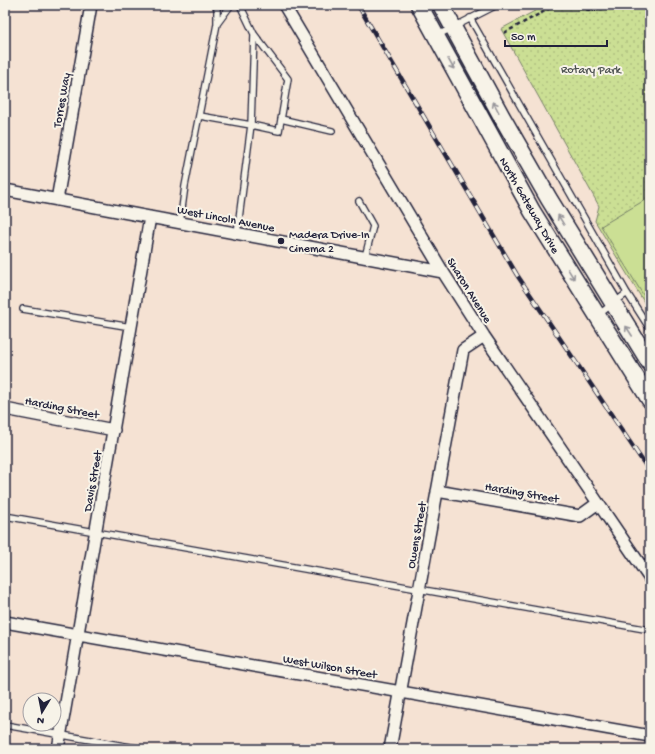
<svg xmlns="http://www.w3.org/2000/svg" width="655" height="754" viewBox="0 0 655 754" font-family="'Gochi Hand',sans-serif">
<style>
.park{fill:url(#park-dots);stroke:#768068}
.pitch{fill:#cbdf94;stroke:#768068}
.lines{fill:none;stroke-linecap:round;stroke-linejoin:round}
.lane-casing{stroke:#22223b;stroke-width:8}
.street-casing{stroke:#22223b;stroke-width:14}
.secondary-casing{stroke:#22223b;stroke-width:19}
.path{stroke:#22223b;stroke-width:2.5;stroke-dasharray:4 3;stroke-linecap:butt}
.lane{stroke:#f7f3e8;stroke-width:5.5}
.street{stroke:#f7f3e8;stroke-width:11}
.secondary{stroke:#f7f3e8;stroke-width:16}
.rail-casing{stroke:#22223b;stroke-width:4.5}
.rail{stroke:#f7f3e8;stroke-width:3;stroke-dasharray:9;stroke-linecap:butt}
.oneway{stroke:#97959a}
.poi-dot{fill:#22223b;stroke:#f7f3e8;stroke-width:1.5}
.labels{text-anchor:middle;stroke-width:4;stroke-linejoin:round;paint-order:stroke}
.park-label{font-size:12px;fill:#4c5151;stroke:#f7f3e8}
.street-label{font-size:12px;fill:#22223b;stroke:#f7f3e8}
.poi-label{font-size:12px;fill:#22223b;stroke:#f7f3e8;text-anchor:start}
</style>
<defs>
<pattern id="park-dots" width="8" height="8" patternUnits="userSpaceOnUse"><rect width="8" height="8" fill="#cbdf94"/><path d="M2 2h.1M6 6h.1" fill="none" stroke="#aebf80" stroke-width="1.8" stroke-linecap="round"/></pattern>
</defs>
<rect width="100%" height="100%" fill="#f5e2d3"/>
<filter id="ink" filterUnits="userSpaceOnUse"><feTurbulence type="fractalNoise" baseFrequency=".025" numOctaves="2"/><feDisplacementMap in="SourceGraphic" scale="8" xChannelSelector="R" yChannelSelector="G"/><feConvolveMatrix kernelMatrix="1 2 1 2 8 2 1 2 1" color-interpolation-filters="sRGB"/></filter>
<g filter="url(#ink)">
<!-- park -->
<path class="park" d="M546,5H575L578,7L596,10L609,5H650V312L595,221L599,206L501,29Z"/>
<!-- pitch -->
<path class="pitch" d="M650,197V295L645,298L601,226Z"/>
<g class="lines">
<defs>
<path id="lane" d="M217,5V24
M240,5L254,34L288,79L279,131L251,125L254,34
M470,18L627,293L650,329
M436,36L497,5
M200,116L251,125L237,234
M281,119L332,131
M359,201L373,226L365,257
M180,223L185,186L217,24L231,5
M23,309L131,327
M598,315L627,293
M5,516L650,630
M5,725L142,749"/>
<path id="street" d="M284,5L443,272L484,336L650,579
M5,190L443,272
M57,200L91,5
M5,409L114,430
M437,491L580,516L598,503
M5,622L650,736
M58,749L150,217
M390,749L463,350L484,336"/>
<path id="secondary" d="M419,5L532,211L650,400
M441,5L502,117L549,199L650,363"/>
</defs>
<!-- lane casing -->
<use href="#lane" class="lane-casing"/>
<!-- street casing -->
<use href="#street" class="street-casing"/>
<!-- secondary casing -->
<use href="#secondary" class="secondary-casing"/>
<!-- path -->
<path class="path" d="M573,5C586,12 599,11 611,5
M504,33L556,5"/>
<!-- lane -->
<use href="#lane" class="lane"/>
<!-- street -->
<use href="#street" class="street"/>
<!-- secondary -->
<use href="#secondary" class="secondary"/>
<defs>
<path id="rail" d="M358,5L517,275L650,472"/>
</defs>
<!-- rail casing -->
<use href="#rail" class="rail-casing"/>
<!-- rail -->
<use href="#rail" class="rail"/>
</g>
<!-- one-way arrows -->
<defs><path id="oneway-shaft" d="M-6 0H5M1.5-3L5.5 0L1.5 3" fill="none" stroke-width="1.6" stroke-linecap="round" stroke-linejoin="round"/></defs>
<g class="oneway">
<use href="#oneway-shaft" transform="translate(451 64) rotate(61)"/>
<use href="#oneway-shaft" transform="translate(496 107) rotate(-118)"/>
<use href="#oneway-shaft" transform="translate(561 220) rotate(-121)"/>
<use href="#oneway-shaft" transform="translate(571 274) rotate(58)"/>
<use href="#oneway-shaft" transform="translate(629 331) rotate(-123)"/>
</g>
</g>
<!-- markers -->
<circle class="poi-dot" cx="281" cy="241" r="4"/>
<g class="labels">
<!-- park labels -->
<g class="park-label">
<text x="591" y="73">Rotary Park</text>
</g>
<!-- street labels -->
<g class="street-label">
<text transform="translate(61 100) rotate(-80)" y="4">Torres Way</text>
<text transform="translate(530 205) rotate(60)" y="4">North Gateway Drive</text>
<text transform="translate(226 218) rotate(11)" y="4">West Lincoln Avenue</text>
<text transform="translate(470 290) rotate(58)" y="4">Sharon Avenue</text>
<text transform="translate(62 407) rotate(11)" y="4">Harding Street</text>
<text transform="translate(92 481) rotate(-80)" y="4">Davis Street</text>
<text transform="translate(522 492) rotate(10)" y="4">Harding Street</text>
<text transform="translate(416 535) rotate(-80)" y="4">Owens Street</text>
<text transform="translate(330 666) rotate(10)" y="4">West Wilson Street</text>
</g>
<!-- poi labels -->
<g class="poi-label">
<text x="289" y="238">Madera Drive-In<tspan x="289" dy="14">Cinema 2</tspan></text>
</g>
</g>
<!-- margin -->
<rect width="655" height="754" fill="none" stroke="#f7f3e8" stroke-width="20"/>
<rect x="10" y="10" width="635" height="734" fill="none" stroke="#22223b" stroke-width="1.5" filter="url(#ink)"/>
<!-- north arrow -->
<g transform="translate(42 712) rotate(190)"><circle r="19" fill="#f7f3e8" stroke="#a29fa3"/>
<path d="M0-3L7 15L0 10L-7 15Z" fill="#22223b"/>
<text y="-6" font-size="11" font-weight="bold" text-anchor="middle" fill="#22223b">N</text>
</g>
<!-- scale -->
<path d="M505 40v6h102v-6" fill="none" stroke="#22223b" stroke-width="2"/>
<text x="511" y="40" font-size="12" fill="#22223b" stroke="#f7f3e8" stroke-width="3" paint-order="stroke">50 m</text>
</svg>
